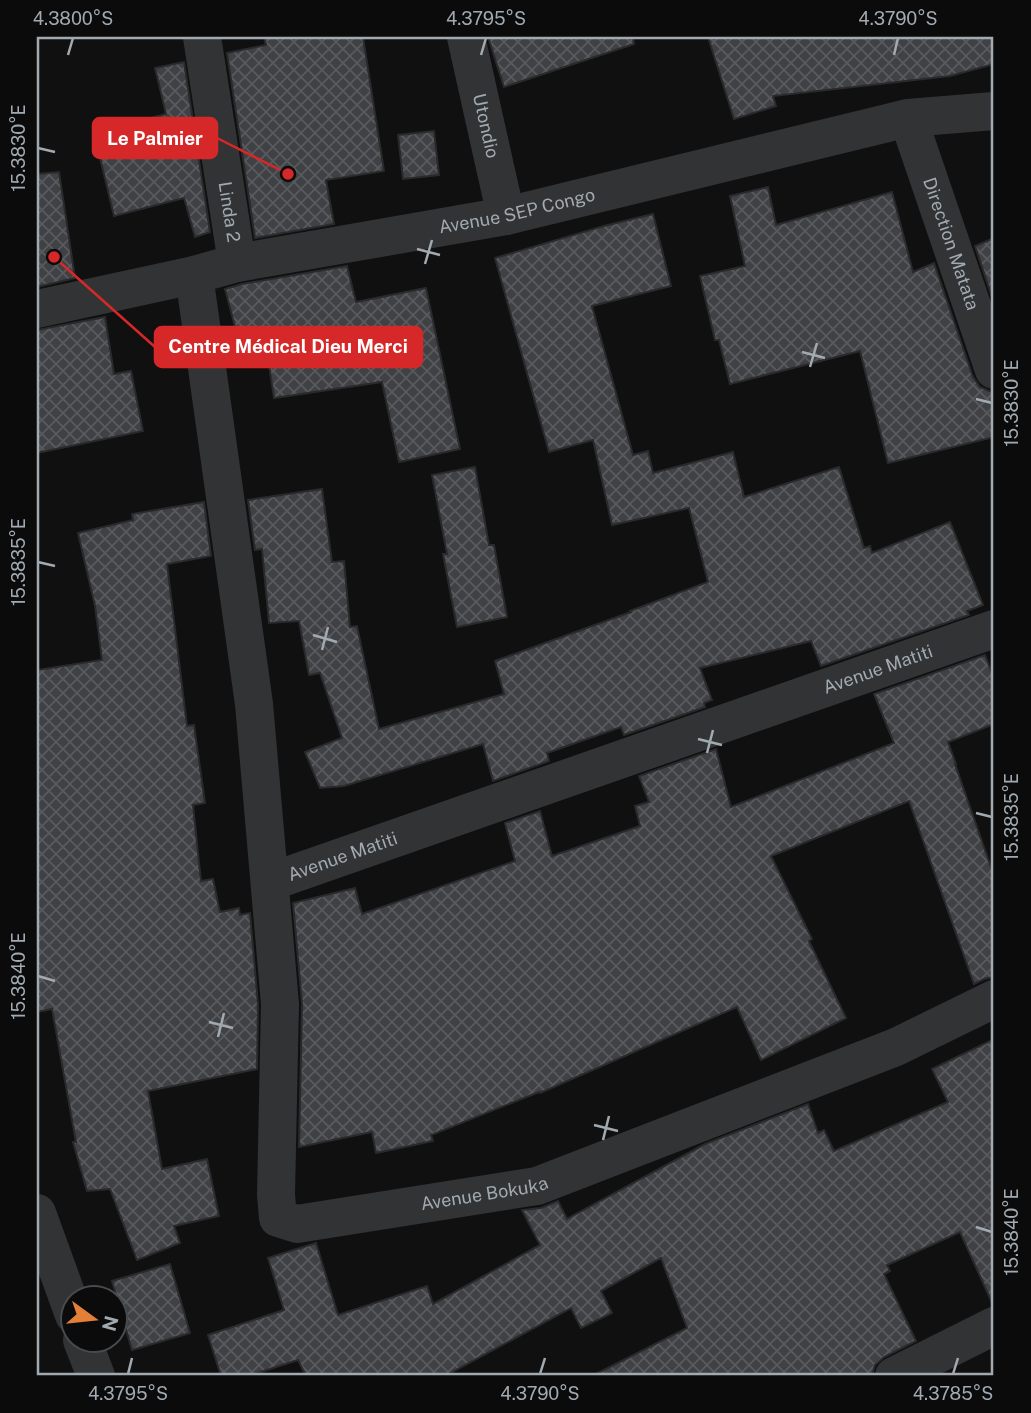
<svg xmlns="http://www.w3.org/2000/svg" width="1031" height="1413" viewBox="0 0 1031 1413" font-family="'Public Sans',sans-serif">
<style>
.building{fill:url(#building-cross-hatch);stroke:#2a2a2d;stroke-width:2}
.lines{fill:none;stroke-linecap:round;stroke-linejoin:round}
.street{stroke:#313335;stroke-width:38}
.ticks{fill:none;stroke:#a2aab1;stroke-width:2.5}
.labels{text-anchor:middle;stroke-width:7;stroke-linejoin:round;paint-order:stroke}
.street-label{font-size:18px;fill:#a2aab1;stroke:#0b0b0c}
.leader{fill:none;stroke:#d62828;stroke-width:2.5}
.callout-dot{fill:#d62828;stroke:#0b0b0c;stroke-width:2.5}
.callout{fill:#d62828;stroke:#d62828;stroke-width:2.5}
.callout-label{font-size:19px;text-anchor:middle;font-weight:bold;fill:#fff}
.neatline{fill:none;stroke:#a2aab1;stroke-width:2.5}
.ticks-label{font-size:18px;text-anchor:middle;fill:#a2aab1}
</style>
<defs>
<pattern id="building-cross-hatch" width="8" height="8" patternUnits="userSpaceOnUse" patternTransform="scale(1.75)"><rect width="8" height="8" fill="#3f4144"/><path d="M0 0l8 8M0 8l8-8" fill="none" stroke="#585a5d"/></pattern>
</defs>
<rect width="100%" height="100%" fill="#101011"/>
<!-- building -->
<path class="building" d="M264,37H363L384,171L326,180L334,224L255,238L227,53L266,45Z
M488,37H633L634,44L504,87Z
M708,37H994V64L950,76L773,96L776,106L734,119Z
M184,62L210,232L195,237L184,198L114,216L94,133L166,114L155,68Z
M434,131L439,175L403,179L398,135Z
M59,172L75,278L37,287V174Z
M768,187L776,225L892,192L913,272L934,263L973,377L980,387L989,391H994V437L888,463L860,351L730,384L719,340H715L700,276L745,266L730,196Z
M653,214L671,286L592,306L633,455L648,451L653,473L733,452L744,497L839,467L864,548L870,546L872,553L950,522L983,605L967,611L969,615L821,666L811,641L700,668L712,700L704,703L705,707L624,735L621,727L547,753L549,761L493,781L483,744L344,786L320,788L305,752L342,738L320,673L309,675L299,621L269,623L262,549L255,550L248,500L322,489L332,562L344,561L350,627L357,626L379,729L504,694L495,661L631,612L630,611L708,582L689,508L612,525L593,440L549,452L495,258L604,226Z
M994,238V303L975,246Z
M347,266L356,302L426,288L460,449L399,462L382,382L274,398L264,331L238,338L225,289L242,284Z
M105,317L114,374L131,371L143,431L37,453V330Z
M475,467L489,545H494L507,617L457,627L443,554H447L432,475Z
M204,502L211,556L167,564L187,726L194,725L205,803L193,805L201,881L213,879L220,912L239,908L240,915L250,913L258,1005L257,1069L148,1091L162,1169L207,1159L219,1216L174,1226L180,1243L137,1260L110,1189L87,1191L73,1142H76L52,1009L37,1012V670L102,660L95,606L78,533L133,520L132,514Z
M985,655L994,679V724L948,742L956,764H955L994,876V977L984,979L974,984L909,801L771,856L812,939L809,941L846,1018L761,1060L737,1007L540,1093L539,1092L431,1135L433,1141L376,1153L372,1132L299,1147L302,1004L293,903L355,888L362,914L515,861L505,823L540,811L552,856L640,826L635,806L649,802L639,776L716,749L731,807L894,743L874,694Z
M994,1039V1304L993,1305L960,1232L887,1265L890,1271L884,1274L916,1341L884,1357L875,1365L872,1376H592L687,1328L661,1258L601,1291L612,1313L581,1328L571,1308L445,1376H306L298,1360L248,1376H221L208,1335L284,1310L268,1258L316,1243L338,1315L427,1286L433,1304L540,1245L522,1210L541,1208L558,1201L567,1219L705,1144L808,1104L818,1133L824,1130L834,1151L948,1102L932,1069Z
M170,1264L190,1333L132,1350L112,1281Z"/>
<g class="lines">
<!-- street -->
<g class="street">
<path id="s1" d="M202,37L237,263"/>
<path id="s2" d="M466,37L506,216"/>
<path id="s3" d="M908,118L994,370"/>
<path id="s4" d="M194,275L254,704L280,1004L276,1195L278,1218L297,1224L537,1186L896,1047L994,999"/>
<path id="s5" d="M37,309L194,275L237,263L506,216L908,118L994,111"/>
<path id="s6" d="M270,882L994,629"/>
<path d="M37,1213L74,1315"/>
<path d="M82,1340L96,1376"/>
<path d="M894,1376L994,1326"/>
</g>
</g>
<!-- ticks -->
<path class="ticks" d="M68,55L73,38M481,55L486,38M894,55L898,38M38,148L55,152M417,249L440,255M425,264L432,240M802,352L825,358M810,367L817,343M976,399L992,403M38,562L55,566M313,635L337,642M322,650L328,627M698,739L722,745M707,753L713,730M976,813L992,817M38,976L55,981M209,1022L233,1028M218,1037L224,1013M594,1125L618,1131M603,1140L609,1116M976,1227L992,1232M128,1374L132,1358M540,1374L545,1358M953,1374L958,1358"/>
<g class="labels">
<!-- street labels -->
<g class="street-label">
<text dy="6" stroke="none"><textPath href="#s2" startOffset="91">Utondio</textPath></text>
<text dy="6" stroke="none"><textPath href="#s5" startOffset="490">Avenue SEP Congo</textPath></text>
<text dy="6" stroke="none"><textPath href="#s1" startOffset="177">Linda 2</textPath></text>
<text dy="6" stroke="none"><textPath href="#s3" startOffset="133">Direction Matata</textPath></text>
<text dy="6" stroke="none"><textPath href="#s6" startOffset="644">Avenue Matiti</textPath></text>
<text dy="6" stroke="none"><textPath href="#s6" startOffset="77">Avenue Matiti</textPath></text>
<text dy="6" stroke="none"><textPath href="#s4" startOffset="1158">Avenue Bokuka</textPath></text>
</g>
</g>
<!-- callouts -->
<path class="leader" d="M288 174L217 138M54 257L155 347"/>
<g class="callout-dot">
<circle cx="288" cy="174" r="7"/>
<circle cx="54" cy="257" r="7"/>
</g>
<g class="callout">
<rect x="93" y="118" width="124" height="40" rx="7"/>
<rect x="155" y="327" width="267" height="40" rx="7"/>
</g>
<g class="callout-label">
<text x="155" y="145">Le Palmier</text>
<text x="288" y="353">Centre Médical Dieu Merci</text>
</g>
<!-- border -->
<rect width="1031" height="1413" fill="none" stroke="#0b0b0c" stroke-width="77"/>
<!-- north arrow -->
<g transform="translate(94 1319) rotate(105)"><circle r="33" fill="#0b0b0c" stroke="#474b4e" stroke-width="2"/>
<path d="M0-5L12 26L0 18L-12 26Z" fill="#e28037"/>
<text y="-10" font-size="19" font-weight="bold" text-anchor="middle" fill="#a2aab1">N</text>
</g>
<rect x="38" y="38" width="954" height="1336" class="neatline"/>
<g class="ticks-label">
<text x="73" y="25">4.3800°S</text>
<text x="486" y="25">4.3795°S</text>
<text x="898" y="25">4.3790°S</text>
<text transform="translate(19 148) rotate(-90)" y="6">15.3830°E</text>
<text transform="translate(1012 403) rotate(-90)" y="6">15.3830°E</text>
<text transform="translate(19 562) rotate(-90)" y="6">15.3835°E</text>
<text transform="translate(1012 817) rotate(-90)" y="6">15.3835°E</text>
<text transform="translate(19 976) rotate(-90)" y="6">15.3840°E</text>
<text transform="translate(1012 1232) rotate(-90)" y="6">15.3840°E</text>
<text x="128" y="1400">4.3795°S</text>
<text x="540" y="1400">4.3790°S</text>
<text x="953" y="1400">4.3785°S</text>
</g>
</svg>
